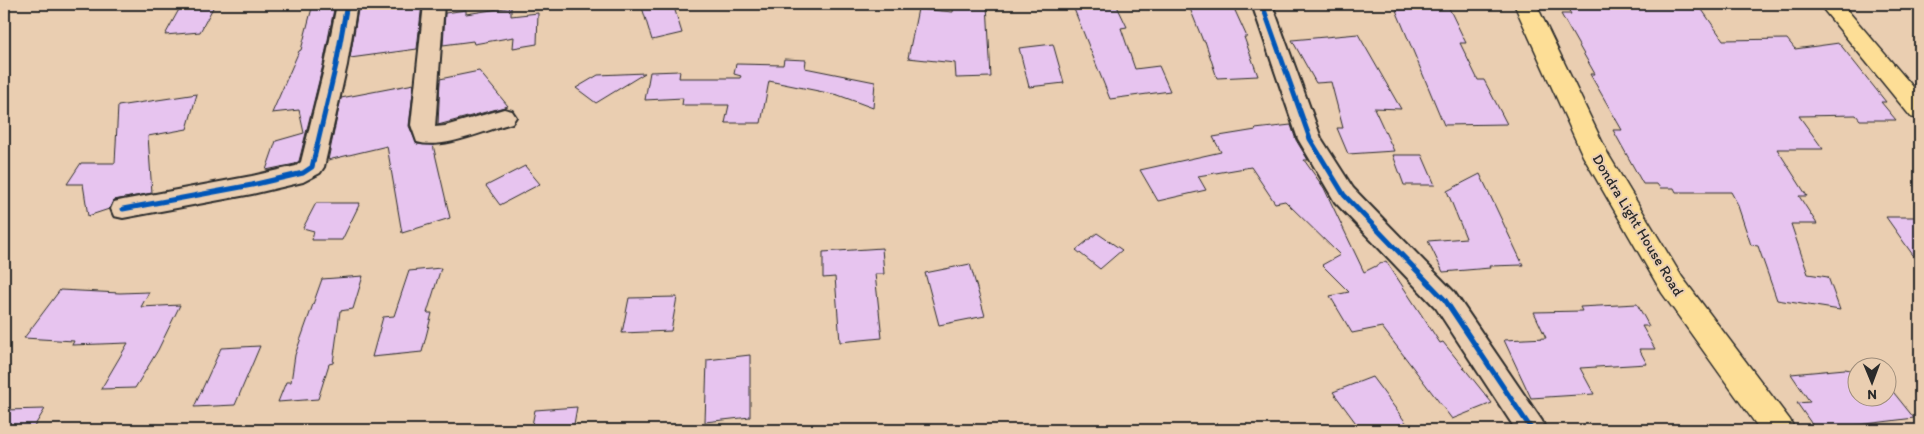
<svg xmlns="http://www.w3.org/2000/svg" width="1924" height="434" viewBox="0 0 1924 434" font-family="Itim,sans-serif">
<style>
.building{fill:#e7c4ef;stroke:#2b2b2b}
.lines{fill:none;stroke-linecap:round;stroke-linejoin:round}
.minor-casing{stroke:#2b2b2b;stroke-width:4}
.primary-casing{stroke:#2b2b2b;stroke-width:3}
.minor{fill:#eaceb1;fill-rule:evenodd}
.primary{fill:#fdde96;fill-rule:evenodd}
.cycleway-casing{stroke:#eaceb1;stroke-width:8}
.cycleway{stroke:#0057b8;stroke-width:5}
.labels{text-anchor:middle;stroke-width:4;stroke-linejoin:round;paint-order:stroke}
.street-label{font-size:15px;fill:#2b2b2b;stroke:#eaceb1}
</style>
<rect width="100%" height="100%" fill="#eaceb1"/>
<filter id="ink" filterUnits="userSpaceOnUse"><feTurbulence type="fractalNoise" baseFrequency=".02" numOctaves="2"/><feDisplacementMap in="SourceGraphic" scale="10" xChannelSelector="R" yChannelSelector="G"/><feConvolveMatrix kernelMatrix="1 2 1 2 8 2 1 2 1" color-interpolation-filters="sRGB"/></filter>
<g filter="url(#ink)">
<!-- building -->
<path class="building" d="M182,4H215L200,32L165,35Z
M313,4H335L323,65L299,161L295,164L266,170L276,141L304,133L299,110L272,113L299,51L301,50Z
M390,4H422L417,49L350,58L358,10L390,6Z
M641,4H673L682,33L652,40Z
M954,4H987L991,77L956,78L955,63L908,58L918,9L953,12Z
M1072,4H1116L1127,27L1121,28L1135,69L1159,66L1170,91L1110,99Z
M1217,4H1232L1247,37H1244L1258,76L1217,78L1205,41H1203L1189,6Z
M1565,4H1698L1723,40L1787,39L1795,49L1839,43L1886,102H1881L1896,120H1860L1856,115L1799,116L1823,149H1777L1807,196H1799L1817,224H1791L1808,274L1828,277L1840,310L1777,300L1758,246L1751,245L1737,203L1731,192H1676L1674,188H1660L1657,184H1643L1613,130H1622L1590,74H1595L1561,14H1571Z
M511,7V16L538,13L537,44L513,48L514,37L474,44L473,41L443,45L445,13L466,10V14Z
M1449,8L1466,43H1460L1478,80H1484L1507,124L1444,125L1396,10Z
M1358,34L1401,109L1374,108L1394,151L1348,154L1337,128H1343L1331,82L1316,83L1292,40Z
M1053,44L1064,83L1029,87L1019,48Z
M784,59L806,60L805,68L875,82L873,108L838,95L769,81L761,123H725L729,105H682L683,98L645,100L650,72L680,71L679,78H740L741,76L734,74L736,64L783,65Z
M479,71L508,106L438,125L440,79Z
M645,73L596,103L576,88L598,75Z
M414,84L409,126L417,144L433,145L450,218L402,233L387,146L328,160L341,98Z
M197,94L187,129L148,136L152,193L114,200L109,209L88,216L83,184H67L81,163H115L118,106Z
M1291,125L1296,140L1308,160H1304L1324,188L1364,272L1386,261L1440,343L1443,342L1492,403L1452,419L1382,327L1352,333L1330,296L1349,292L1322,265L1340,255L1285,201L1275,203L1251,167L1198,176L1206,190L1158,201L1140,170L1221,152L1213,137L1256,130L1255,129Z
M1393,155H1422L1435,185H1404Z
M525,166L540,184L500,205L486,186Z
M1480,174L1523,265L1489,266L1490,268L1443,272L1428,241L1466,238L1447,191Z
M316,203H360L342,240H312L314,231L303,228Z
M1886,217H1920V265Z
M1097,233L1122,250L1100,269L1076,250Z
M882,248L884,274H875L882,338L840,342L835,277L823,278V252Z
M970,264L985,316L939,325L925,273Z
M441,268L427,313H432L422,352L372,357L383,317L394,316L409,271Z
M363,276L353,309L340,311L333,363L329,364L318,399L278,402L286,382H291L295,355L322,279Z
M60,290L120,293L149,292L141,307L180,305L158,350L135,388L101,389L128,343L72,345L74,341L24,338Z
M677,297L671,331L622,333L629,298Z
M1637,304L1649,326H1642L1655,349H1639L1647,364L1580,368L1594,394L1531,398L1504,340L1546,338L1534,312L1582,311L1580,307Z
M260,346L235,405L194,407L221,348Z
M750,355V417L705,422L707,360Z
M1845,369L1856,371V396H1886V383L1914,418L1842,427L1845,430H1816L1797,403L1810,402L1791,374Z
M1372,377L1407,424L1391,430H1361L1333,392Z
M577,407L573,430H531L535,410Z
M45,409L32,430H4V410Z"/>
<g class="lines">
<defs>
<path id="minor" d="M337,4H357L347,65L324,167L320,173L303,182L252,194L123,218L114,216L111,209L114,202L123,200L252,176L296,166L301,162L325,65Z
M424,4H444L435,127L445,126L504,109L512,111L516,117L512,123C486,130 443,150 417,142L411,125Z
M1252,4H1272L1321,138L1353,188L1454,292L1542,421L1546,430H1516L1436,308L1335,202L1298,139Z"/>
<path id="primary" d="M1514,4H1536L1608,154L1682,277L1790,420L1795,430H1760L1662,293L1583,156Z
M1819,4H1842L1920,95V120L1911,117Z"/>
</defs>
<!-- minor casing -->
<use href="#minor" class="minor-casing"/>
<!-- primary casing -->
<use href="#primary" class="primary-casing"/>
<!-- minor -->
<use href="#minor" class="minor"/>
<!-- primary -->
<use href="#primary" class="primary"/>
<defs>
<path id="cycleway" d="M1262,4L1310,139L1344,195L1445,300L1532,430
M123,209L252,185L303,173L312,167L336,65L347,4"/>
</defs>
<!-- cycleway casing -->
<use href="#cycleway" class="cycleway-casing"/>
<!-- cycleway -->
<use href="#cycleway" class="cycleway"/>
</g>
</g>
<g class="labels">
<!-- street labels -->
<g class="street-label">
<text transform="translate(1638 225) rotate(59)" y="5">Dondra Light House Road</text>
</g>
</g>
<!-- margin -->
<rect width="1924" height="434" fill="none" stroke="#eaceb1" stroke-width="20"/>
<rect x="10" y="10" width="1904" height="414" fill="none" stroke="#2b2b2b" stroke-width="2" filter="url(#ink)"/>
<!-- north arrow -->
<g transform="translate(1872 382) rotate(179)"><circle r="24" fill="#eaceb1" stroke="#9e8d7b"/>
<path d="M0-4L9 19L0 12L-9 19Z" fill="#2b2b2b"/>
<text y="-8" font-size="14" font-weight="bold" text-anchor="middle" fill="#2b2b2b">N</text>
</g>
</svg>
